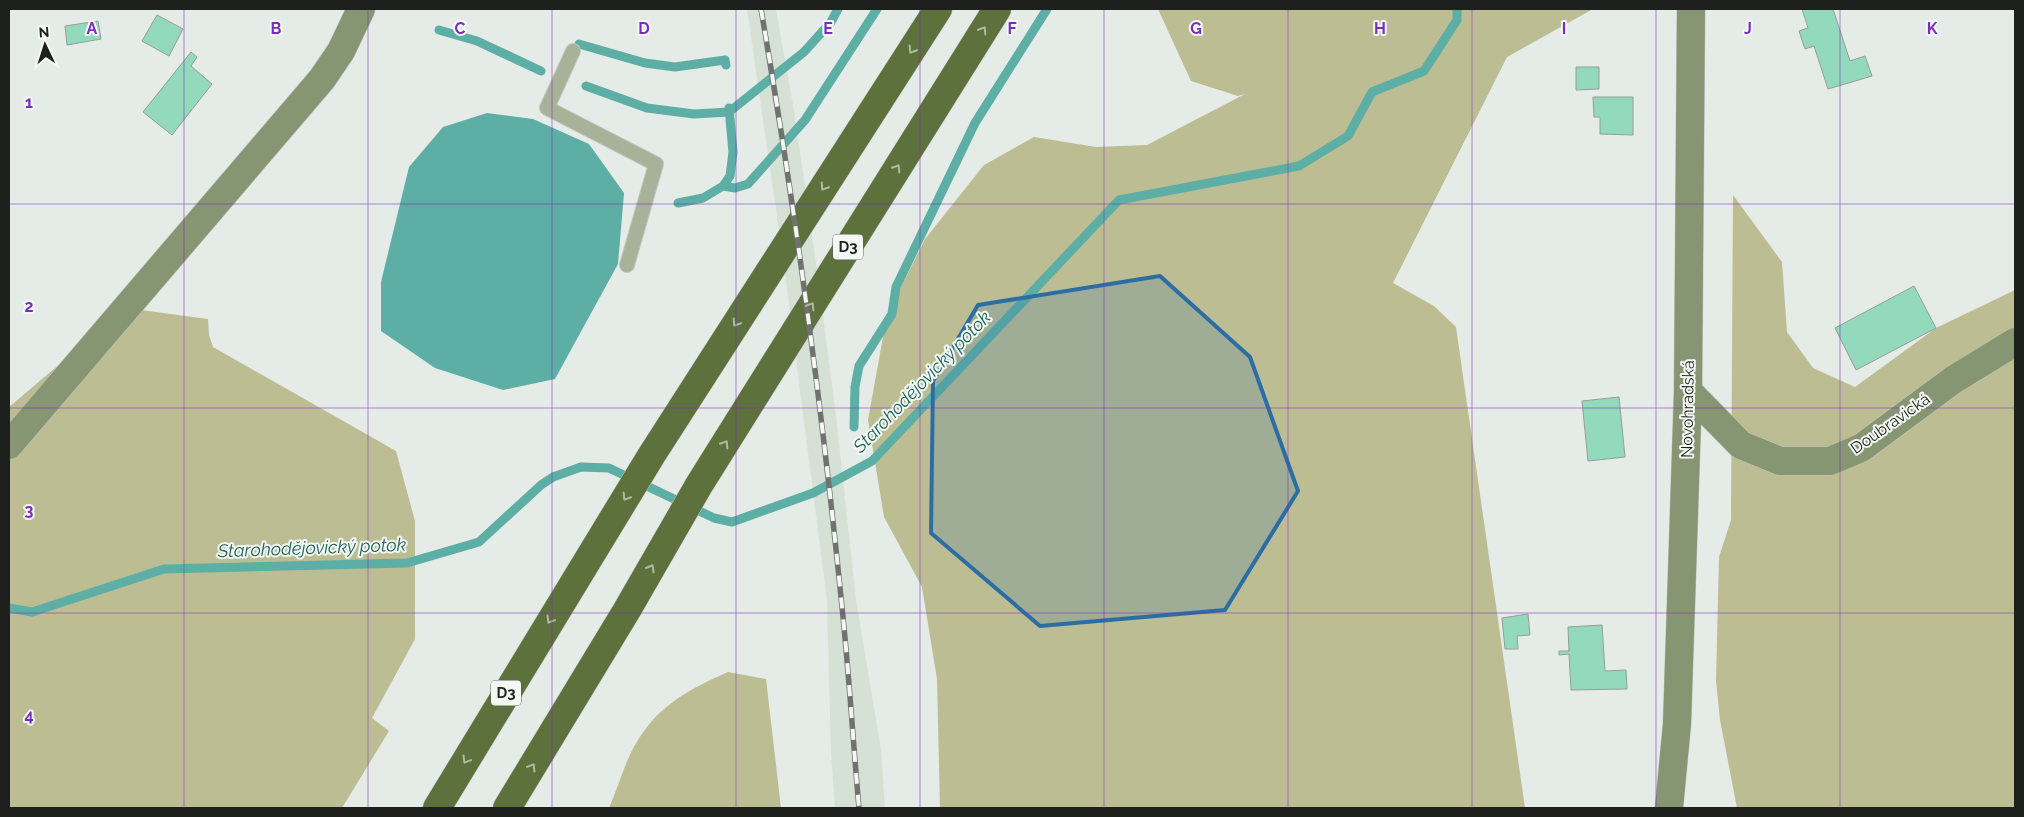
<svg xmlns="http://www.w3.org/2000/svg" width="2024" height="817" viewBox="0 0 2024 817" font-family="Raleway,sans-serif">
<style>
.built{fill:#d6e1d6}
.green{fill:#bdbd93}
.water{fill:#5dafa6}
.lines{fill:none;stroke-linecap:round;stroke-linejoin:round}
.stream{stroke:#5dafa6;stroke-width:9}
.building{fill:#93dabd;stroke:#969d9a}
.lane-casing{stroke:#c1c6c2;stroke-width:16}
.secondary-casing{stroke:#c1c6c2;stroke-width:29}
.highway-casing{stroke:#c1c6c2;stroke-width:29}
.lane{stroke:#a7b299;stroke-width:14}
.secondary{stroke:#879672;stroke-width:28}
.highway{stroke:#5c713c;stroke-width:28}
.rail-casing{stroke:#6f726f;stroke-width:5.5}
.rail{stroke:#f3f8f3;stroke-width:4;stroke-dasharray:11;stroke-linecap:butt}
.oneway{stroke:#afbba1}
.marked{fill:#2c6ea4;fill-opacity:0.2;stroke:#2c6ea4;stroke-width:4;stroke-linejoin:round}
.grid{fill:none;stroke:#7b2cbf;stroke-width:1;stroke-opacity:0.55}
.labels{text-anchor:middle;stroke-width:4;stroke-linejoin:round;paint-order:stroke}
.shield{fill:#f3f8f3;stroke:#5e615e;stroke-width:1}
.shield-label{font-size:15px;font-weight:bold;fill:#1e201e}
.street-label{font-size:16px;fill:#1e201e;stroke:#f3f8f3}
.water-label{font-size:18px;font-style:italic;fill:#1e625c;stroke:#f3f8f3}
.grid-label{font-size:16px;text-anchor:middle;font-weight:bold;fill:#7b2cbf;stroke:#f3f8f3;stroke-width:4;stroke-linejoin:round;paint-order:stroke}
</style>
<rect width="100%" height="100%" fill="#e5ebe6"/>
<!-- built -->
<path class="built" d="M747,9H776L794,111L816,263L836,416L856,599L881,749L885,808H835L831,753L827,601L784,265Z"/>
<!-- green -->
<path class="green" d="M1158,9H1593L1507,57L1393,283L1434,306L1456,327L1525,808H940L937,679L922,587L884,517L868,420L887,315L925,239L984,165L1034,137L1096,147L1147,145L1245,94L1238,96L1191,81Z
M1733,195L1782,262L1787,332L1813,368L1855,387L1936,328L2015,290V808H1737L1720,720L1716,681L1719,557L1731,520Z
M126,308L208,319L209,335L213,347L396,451L415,521V639L372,718L389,731L342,808H9V407Z
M728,672L766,679L781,808H609C618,788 626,758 638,740C660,704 690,689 728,672Z"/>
<!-- water -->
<path class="water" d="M487,113L533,119L589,144L624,193L618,264L555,379L503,390L435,368L381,331V282L409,167L443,127Z"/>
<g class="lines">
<!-- stream -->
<path class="stream" d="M439,30L477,41L541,71
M579,44L645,63L675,67L725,60L726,65
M586,86L647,108L694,114L729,112L804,52L831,22L838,9
M723,186L730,176L733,152L729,108
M678,203L703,198L723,186L735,188L748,184L805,120L877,9
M854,427L855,387L859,366L892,314L896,287L975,123L1047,9
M9,608L32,612L164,569L407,563L479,542L541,485L553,477L581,467L609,468L714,518L732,522L813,493L872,461L1119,200L1299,166L1348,136L1372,92L1424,71L1457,20V9"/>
</g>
<!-- building -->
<path class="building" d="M1802,9H1833L1850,61L1865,56L1872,76L1828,89L1814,46L1805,49L1799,31L1808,28Z
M157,15L183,29L169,56L142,41Z
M98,21L101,39L67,45L65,26Z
M191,52L197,57L191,66L212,84L172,135L143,112Z
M1576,67H1599V89L1576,90Z
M1593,97H1633V135L1600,134V117H1594Z
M1914,286L1936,328L1856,370L1835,328Z
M1619,397L1625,457L1588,461L1582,401Z
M1528,614L1530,635L1517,636L1518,649H1505L1502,618Z
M1602,625L1605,671L1626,670L1627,689L1571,690L1569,654L1559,655V651H1569L1568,627Z"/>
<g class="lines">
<defs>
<path id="lane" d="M573,51L547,108L656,164L627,265"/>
<path id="secondary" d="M1688,391L1741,445L1780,461H1830L1861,448L1953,380L2015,342
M9,445L322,79L341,51L361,9
M1669,808L1677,724L1688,391L1691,9"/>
<path id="highway" d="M437,808L651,456L938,9
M507,808L627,610L699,485L997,9"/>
</defs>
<!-- lane casing -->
<use href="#lane" class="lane-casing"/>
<!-- secondary casing -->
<use href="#secondary" class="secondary-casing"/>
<!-- highway casing -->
<use href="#highway" class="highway-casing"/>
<!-- lane -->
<use href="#lane" class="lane"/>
<!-- secondary -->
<use href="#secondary" class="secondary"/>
<!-- highway -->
<use href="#highway" class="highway"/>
<defs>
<path id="rail" d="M761,9C795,207 822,407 842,607C849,674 853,741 859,808"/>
</defs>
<!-- rail casing -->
<use href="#rail" class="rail-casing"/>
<!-- rail -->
<use href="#rail" class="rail"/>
</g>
<!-- one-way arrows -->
<defs><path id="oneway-chevron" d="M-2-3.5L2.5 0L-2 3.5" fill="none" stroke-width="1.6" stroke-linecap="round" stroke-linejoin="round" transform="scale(1.25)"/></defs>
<g class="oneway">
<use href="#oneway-chevron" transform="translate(983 30) rotate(-58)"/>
<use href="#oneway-chevron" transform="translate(912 50) rotate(123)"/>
<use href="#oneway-chevron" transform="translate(897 168) rotate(-58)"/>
<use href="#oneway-chevron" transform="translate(824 187) rotate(123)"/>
<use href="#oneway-chevron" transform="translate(811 306) rotate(-58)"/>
<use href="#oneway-chevron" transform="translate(736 323) rotate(123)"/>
<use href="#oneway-chevron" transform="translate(725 444) rotate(-58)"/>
<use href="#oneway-chevron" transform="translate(626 497) rotate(122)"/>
<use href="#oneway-chevron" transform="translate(651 568) rotate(-60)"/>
<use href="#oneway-chevron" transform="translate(550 620) rotate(121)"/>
<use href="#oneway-chevron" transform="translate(466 760) rotate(121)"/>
<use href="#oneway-chevron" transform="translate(532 767) rotate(-59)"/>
</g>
<!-- marked area -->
<path class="marked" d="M1160,276L1250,357L1298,491L1225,610L1040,626L931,533L933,381L978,305Z"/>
<!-- grid -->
<path class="grid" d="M184,9V808M368,9V808M552,9V808M736,9V808M920,9V808M1104,9V808M1288,9V808M1472,9V808M1656,9V808M1840,9V808M9,204H2015M9,408H2015M9,613H2015"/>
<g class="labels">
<!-- shield labels -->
<g class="shield">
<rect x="833" y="234.5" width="30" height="25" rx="4"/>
<rect x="491" y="680.5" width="30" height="25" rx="4"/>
</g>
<g class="shield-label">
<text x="848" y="252">D3</text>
<text x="506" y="698">D3</text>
</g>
<!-- street labels -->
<g class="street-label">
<text transform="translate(1687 409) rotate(-89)" y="6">Novohradská</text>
<text transform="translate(1890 423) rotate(-35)" y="6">Doubravická</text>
</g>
<!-- water labels -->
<g class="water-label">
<text transform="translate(922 382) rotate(-46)" y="6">Starohodějovický potok</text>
<text transform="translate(312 548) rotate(-2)" y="6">Starohodějovický potok</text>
</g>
</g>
<g class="grid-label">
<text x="92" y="34">A</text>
<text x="276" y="34">B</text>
<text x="460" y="34">C</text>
<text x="644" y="34">D</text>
<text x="828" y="34">E</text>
<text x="1012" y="34">F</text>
<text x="1196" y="34">G</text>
<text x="1380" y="34">H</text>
<text x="1564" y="34">I</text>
<text x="1748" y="34">J</text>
<text x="1932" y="34">K</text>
<text x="29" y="108">1</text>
<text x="29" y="312">2</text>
<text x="29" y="516">3</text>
<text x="29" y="721">4</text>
</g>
<!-- border -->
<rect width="2024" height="817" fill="none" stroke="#1e201e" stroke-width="20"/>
<!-- north arrow -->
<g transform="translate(45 45) rotate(356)" stroke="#f3f8f3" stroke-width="4" paint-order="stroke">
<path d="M0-4L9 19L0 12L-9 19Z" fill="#1e201e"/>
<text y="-8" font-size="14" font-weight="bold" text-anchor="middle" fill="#1e201e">N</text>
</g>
</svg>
